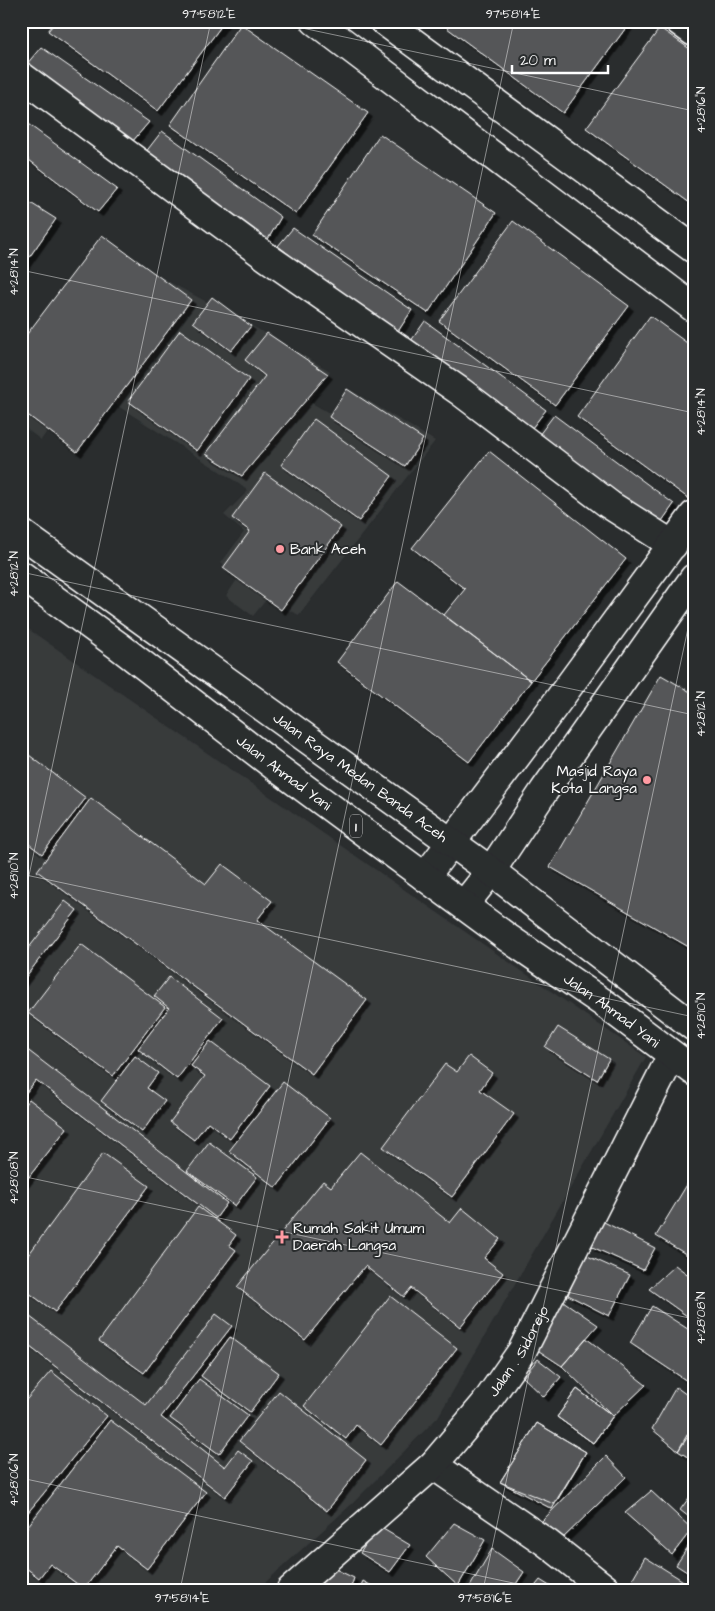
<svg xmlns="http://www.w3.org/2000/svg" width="715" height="1611" viewBox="0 0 715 1611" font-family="'Architects Daughter',sans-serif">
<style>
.built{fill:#373a3b}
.building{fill:#555758;stroke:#fff;filter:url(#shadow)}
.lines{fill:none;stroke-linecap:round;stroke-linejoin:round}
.minor-casing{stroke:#fff;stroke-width:31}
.secondary-casing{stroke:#fff;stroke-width:31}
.primary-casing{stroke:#fff;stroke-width:31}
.minor{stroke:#2a2d2e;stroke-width:28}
.secondary{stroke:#2a2d2e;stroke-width:28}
.primary{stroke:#2a2d2e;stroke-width:28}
.ticks{fill:none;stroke:#fff;stroke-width:1;stroke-opacity:0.45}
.poi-dot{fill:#ff9aa2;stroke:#2a2d2e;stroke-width:2}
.labels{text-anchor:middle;stroke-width:4;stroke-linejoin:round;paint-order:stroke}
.shield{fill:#2a2d2e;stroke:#bfc0c0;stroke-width:1}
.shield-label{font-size:14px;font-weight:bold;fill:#fff}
.poi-label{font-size:15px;fill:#fff;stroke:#2a2d2e;text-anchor:start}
.street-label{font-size:15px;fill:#fff;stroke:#2a2d2e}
.neatline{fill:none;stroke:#fff;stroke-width:2}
.ticks-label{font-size:12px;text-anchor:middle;fill:#fff}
</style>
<defs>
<filter id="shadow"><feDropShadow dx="4.5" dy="4.5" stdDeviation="0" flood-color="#0009"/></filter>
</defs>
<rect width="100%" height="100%" fill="#2a2d2e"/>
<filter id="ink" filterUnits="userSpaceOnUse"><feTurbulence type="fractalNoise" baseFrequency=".02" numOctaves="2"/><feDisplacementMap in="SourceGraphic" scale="10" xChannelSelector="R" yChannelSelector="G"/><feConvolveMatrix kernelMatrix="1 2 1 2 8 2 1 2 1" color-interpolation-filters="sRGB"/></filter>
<g filter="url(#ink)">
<!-- built -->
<path class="built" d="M98,244L254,327L330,371L310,402L331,414L347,388L435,441L299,615L266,600L253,616L226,596L238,578L221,563L244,532L224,515L248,491L235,481L110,401L53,423L41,440L21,425V406Z
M21,624L646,1057L438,1417L353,1503L257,1590H33L21,1587Z"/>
<!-- building -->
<path class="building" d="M56,21H225L158,111L48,31Z
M452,21H631L563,113L447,28Z
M241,24L368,113L296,214L170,125Z
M660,28L694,52V206L586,128Z
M41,47L149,122L132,142L26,65Z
M21,119L117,189L98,212L21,154Z
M162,131L281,217L264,246L145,153Z
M380,134L496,213L428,313L312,235Z
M21,197L56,219L21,269Z
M513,221L629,306L555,405L439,321Z
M293,228L412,310L395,336L278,246Z
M102,235L191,300L77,452L21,410V342Z
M212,297L251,326L231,351L193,322Z
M650,316L694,348V499L692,501L577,417Z
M425,321L546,410L528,433L408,345Z
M180,330L249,379L197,451L128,401Z
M267,333L328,374L242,476L206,454L265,376L245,360Z
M347,389L423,439L405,466L329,417Z
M554,415L674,504L657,528L536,439Z
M314,419L392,476L359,521L281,465Z
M489,451L626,559L531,681L444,615L465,589L412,548Z
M265,473L341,527L281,610L223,568L250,531L232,518Z
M398,581L531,681L469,762L337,662Z
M661,675L694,694V950L550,867Z
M21,749L86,798L42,854L21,838Z
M91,798L206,884L222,864L272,901L257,920L367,1000L312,1074L37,871Z
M65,901L77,910L21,983V958Z
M81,944L165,1007L113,1076L28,1013Z
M169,977L223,1018L177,1079L138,1049L169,1008L154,996Z
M558,1027L609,1059L597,1080L545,1047Z
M210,1041L270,1086L230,1139L208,1122L194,1140L170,1122L205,1076L191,1066Z
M21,1045L227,1203L216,1218L36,1080L21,1099Z
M135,1056L158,1073L147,1088L165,1101L142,1132L101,1101Z
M469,1056L492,1073L480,1090L514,1114L452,1197L383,1147L445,1064L457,1072Z
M283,1082L330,1118L276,1188L229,1151Z
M29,1099L67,1128L21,1187V1109Z
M209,1142L257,1177L235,1206L187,1171Z
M360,1152L450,1223L462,1208L500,1239L484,1258L503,1273L460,1327L411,1288L404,1297L365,1266L305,1340L237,1287L323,1181L331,1187Z
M103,1153L149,1186L55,1312L21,1287V1265Z
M694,1173V1259L656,1236Z
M198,1207L236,1235L229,1245L236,1250L144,1373L99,1341Z
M602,1221L655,1248L643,1270L590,1246Z
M583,1254L630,1275L609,1316L568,1295Z
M675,1265L694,1279V1321L649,1289Z
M390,1296L457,1348L381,1445L356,1425L346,1439L304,1406Z
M563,1301L598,1325L562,1366L536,1349Z
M652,1306L694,1333V1377L690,1383L630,1343Z
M21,1310L146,1405L216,1314L232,1326L161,1417L225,1467L238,1450L253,1461L225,1497L21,1340Z
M230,1337L279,1373L250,1412L201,1376Z
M586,1338L646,1385L613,1416L562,1366Z
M538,1359L561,1377L544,1397L523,1377Z
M51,1371L107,1416L21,1521V1406Z
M199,1379L248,1415L219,1454L170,1418Z
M676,1387L694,1400V1423L678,1451L652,1429Z
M577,1389L613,1416L593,1443L557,1417Z
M577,1389L613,1416L593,1443L557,1417Z
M279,1391L366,1460L327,1511L239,1441Z
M110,1420L206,1492L147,1569L117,1546L84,1589L50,1564L39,1578L21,1564V1535Z
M537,1423L586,1452L554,1504L500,1482Z
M537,1423L586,1452L552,1509L500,1482Z
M694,1428V1461L678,1451Z
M606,1456L626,1477L560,1541L537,1526Z
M651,1491L692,1529L672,1555L625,1513Z
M694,1491V1521L680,1510Z
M454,1523L485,1540L458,1586L426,1557Z
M378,1526L410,1545L390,1572L360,1553Z
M694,1538V1575L693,1576L676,1565Z
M492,1549L524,1572L512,1590H468Z
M645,1557L685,1582L680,1590H626Z
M331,1567L354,1578L350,1590H321L311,1583Z
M540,1580L556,1590H532Z
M363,1581L379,1590H359Z"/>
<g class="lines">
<defs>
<g id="minor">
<path d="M679,21L694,32"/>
<path d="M21,76L268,258L461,392L610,505L673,545"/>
<path d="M425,877L546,717L694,515"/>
<path d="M464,905L491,871L544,791L694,578"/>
<path d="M433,1465L547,1543L607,1590"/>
<path id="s1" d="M291,1590L433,1465L485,1404L522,1351L672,1055"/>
</g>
<path id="secondary" d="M315,21L694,308
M384,21L694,249"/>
<g id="primary">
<path id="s2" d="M21,533L491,871L694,1027"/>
<path id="s3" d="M21,575L120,647L277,768L425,877L508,938L605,1004L694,1071"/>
</g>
</defs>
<!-- minor casing -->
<use href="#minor" class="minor-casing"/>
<!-- secondary casing -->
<use href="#secondary" class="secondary-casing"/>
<!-- primary casing -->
<use href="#primary" class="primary-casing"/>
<!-- minor -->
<use href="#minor" class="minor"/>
<!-- secondary -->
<use href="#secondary" class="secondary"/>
<!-- primary -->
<use href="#primary" class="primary"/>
</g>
</g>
<!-- ticks -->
<path class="ticks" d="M269,21L694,111M21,270L694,413M21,572L694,715M21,874L694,1017M21,913L211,21M21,1176L694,1319M21,1478L546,1590M180,1590L514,21M483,1590L694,600"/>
<!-- markers -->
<g class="poi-dot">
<circle cx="280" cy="549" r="5"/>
<circle cx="647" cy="780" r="5"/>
<path d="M279.5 1229.5h5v5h5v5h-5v5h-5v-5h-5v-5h5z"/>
</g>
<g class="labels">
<!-- shield labels -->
<rect class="shield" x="350" y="814.5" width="12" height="23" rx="4"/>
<g class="shield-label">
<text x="356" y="831">1</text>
</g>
<!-- poi labels -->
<g class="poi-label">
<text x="290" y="554">Bank Aceh</text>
<text x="637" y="776" text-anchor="end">Masjid Raya<tspan x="637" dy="17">Kota Langsa</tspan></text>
<text x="293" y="1233">Rumah Sakit Umum<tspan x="293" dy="17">Daerah Langsa</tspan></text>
</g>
<!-- street labels -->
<g class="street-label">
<text dy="5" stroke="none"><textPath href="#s3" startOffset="329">Jalan Ahmad Yani</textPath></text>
<text dy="5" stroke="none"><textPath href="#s2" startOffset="418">Jalan Raya Medan Banda Aceh</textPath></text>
<text dy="5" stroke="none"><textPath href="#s3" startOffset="734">Jalan Ahmad Yani</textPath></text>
<text dy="5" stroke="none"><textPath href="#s1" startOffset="332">Jalan . Sidorejo</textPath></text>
</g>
</g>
<!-- margin -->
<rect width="715" height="1611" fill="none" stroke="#2a2d2e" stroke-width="55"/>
<!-- scale -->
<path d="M512 65v8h96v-8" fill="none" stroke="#ffffff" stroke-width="2.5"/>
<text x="520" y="65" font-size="15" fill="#ffffff" stroke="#2a2d2e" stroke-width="4" paint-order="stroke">20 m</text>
<rect x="28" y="28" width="660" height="1556" class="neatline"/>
<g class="ticks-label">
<text x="209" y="18">97°58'12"E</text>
<text x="513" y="18">97°58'14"E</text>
<text transform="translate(701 110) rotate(-90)" y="4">4°28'16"N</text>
<text transform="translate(14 272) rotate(-90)" y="4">4°28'14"N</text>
<text transform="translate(701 412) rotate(-90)" y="4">4°28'14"N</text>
<text transform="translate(14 574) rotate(-90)" y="4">4°28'12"N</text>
<text transform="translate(701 714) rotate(-90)" y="4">4°28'12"N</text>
<text transform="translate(14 876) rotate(-90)" y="4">4°28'10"N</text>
<text transform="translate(701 1016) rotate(-90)" y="4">4°28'10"N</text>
<text transform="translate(14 1178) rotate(-90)" y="4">4°28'08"N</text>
<text transform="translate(701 1318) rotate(-90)" y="4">4°28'08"N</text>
<text transform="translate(14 1480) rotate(-90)" y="4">4°28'06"N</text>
<text x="182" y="1602">97°58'14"E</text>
<text x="485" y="1602">97°58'16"E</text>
</g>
</svg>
